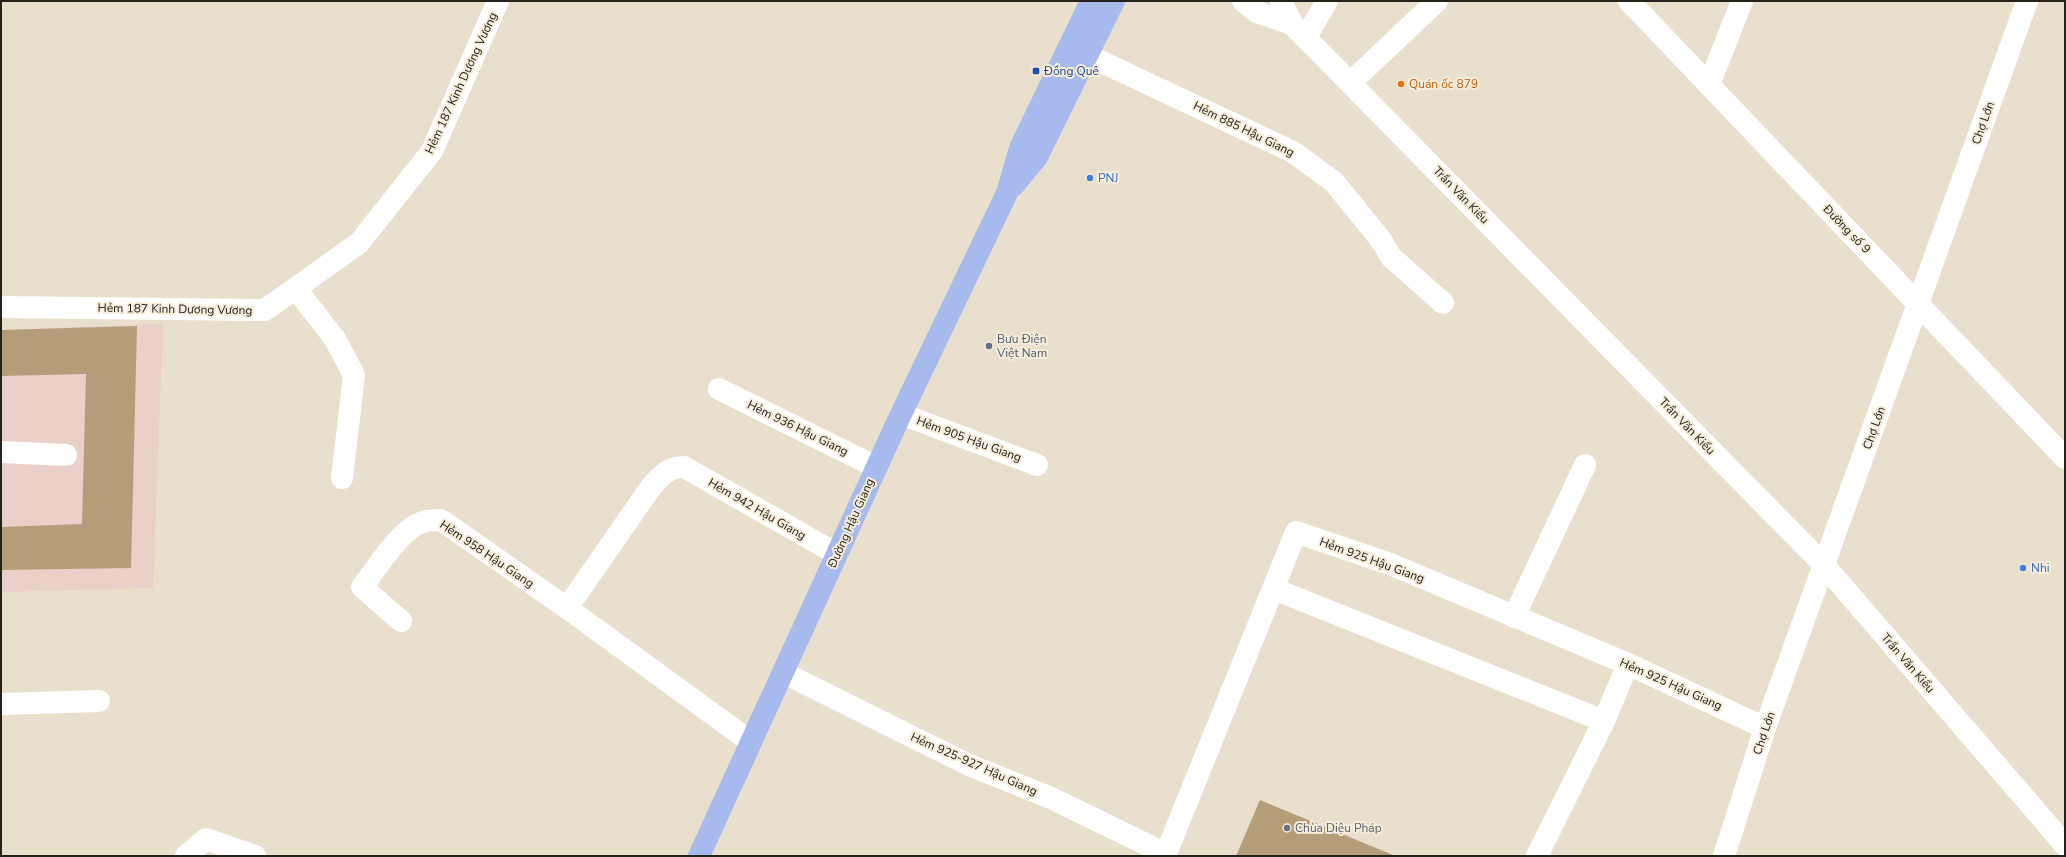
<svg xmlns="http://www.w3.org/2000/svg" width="2066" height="857" viewBox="0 0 2066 857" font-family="'Nunito Sans',sans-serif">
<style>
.education{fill:#e9d0c8}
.building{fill:#b39e79}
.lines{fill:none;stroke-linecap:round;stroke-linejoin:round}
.minor{stroke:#fff;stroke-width:22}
.major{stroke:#a7baee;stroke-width:22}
.transit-dot{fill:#1a4fb4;stroke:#f6ecda;stroke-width:1.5}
.food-dot{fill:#e8710a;stroke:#f6ecda;stroke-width:1.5}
.shop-dot{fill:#3f7fe0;stroke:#f6ecda;stroke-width:1.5}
.service-dot{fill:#5c6f8a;stroke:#f6ecda;stroke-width:1.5}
.worship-dot{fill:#6b7280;stroke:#f6ecda;stroke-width:1.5}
.labels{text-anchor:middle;stroke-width:4;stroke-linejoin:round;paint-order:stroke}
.transit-label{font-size:12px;fill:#164399;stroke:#f6ecda;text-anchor:start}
.street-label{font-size:12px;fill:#25211b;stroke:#f6ecda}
.food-label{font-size:12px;fill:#c56008;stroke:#f6ecda;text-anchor:start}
.shop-label{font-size:12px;fill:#366cbe;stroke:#f6ecda;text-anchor:start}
.service-label{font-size:12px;fill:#4e5e75;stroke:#f6ecda;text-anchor:start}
.worship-label{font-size:12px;fill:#5b616d;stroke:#f6ecda;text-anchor:start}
</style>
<rect width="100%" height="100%" fill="#e9dfcd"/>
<!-- education -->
<path class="education" d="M163,324L153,588L1,592V330Z"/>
<!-- building -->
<path class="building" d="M137,326L131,568L1,570V527L82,524L86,374L1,376V330Z
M1260,800L1393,855V856H1236Z"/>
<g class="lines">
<!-- minor -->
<path class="minor" d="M1243,1L1257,12L1292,24
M1281,1L1292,24L1824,565L2065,845
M1629,1L2065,458
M1306,37L1327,1
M1087,55L1293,152L1334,182L1381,240L1391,257L1443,303
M1351,82L1437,1
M1709,85L1742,1
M296,289L335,339L354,375L342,478
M1,307L265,310L359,243L432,151L498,1
M719,389L876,467
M901,414L1037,465
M1,452L66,455
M1274,589L1604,721
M567,608L651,487C661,476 668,467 684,467L837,554
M1514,617L1585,465
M401,621L362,587C377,568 400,529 423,522C429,520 435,520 441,520L567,608L751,742
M784,673L969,765L1051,798L1166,854
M1,704L99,701
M186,856L206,839L255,856
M1165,856L1296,532L1390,564L1628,664L1765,728
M1537,856L1604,721L1628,664
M1724,856L1765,728L2027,1"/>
<!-- major -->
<path class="major" d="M1013,186L1037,157L1114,1
M699,856L901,414L1007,193L1020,148L1091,1"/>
</g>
<!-- markers -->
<rect class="transit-dot" x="1032" y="67" width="8" height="8" rx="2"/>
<circle class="food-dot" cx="1401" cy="84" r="4"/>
<g class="shop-dot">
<circle cx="1090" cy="178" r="4"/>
<circle cx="2023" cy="568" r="4"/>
</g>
<circle class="service-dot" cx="989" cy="346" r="4"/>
<circle class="worship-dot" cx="1287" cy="828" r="4"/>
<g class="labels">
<!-- transit labels -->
<g class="transit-label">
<text x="1044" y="75">Đồng Quê</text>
</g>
<!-- street labels -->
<g class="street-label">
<text transform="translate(461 83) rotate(-65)" y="4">Hẻm 187 Kinh Dương Vương</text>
<text transform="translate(1983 123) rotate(-70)" y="4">Chợ Lớn</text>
<text transform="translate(1244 129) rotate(26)" y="4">Hẻm 885 Hậu Giang</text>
<text transform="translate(1461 195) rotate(46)" y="4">Trần Văn Kiểu</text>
<text transform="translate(1847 229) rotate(46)" y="4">Đường số 9</text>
<text transform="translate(175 309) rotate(1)" y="4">Hẻm 187 Kinh Dương Vương</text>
<text transform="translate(1687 426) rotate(46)" y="4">Trần Văn Kiểu</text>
<text transform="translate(798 428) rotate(26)" y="4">Hẻm 936 Hậu Giang</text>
<text transform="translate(1874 428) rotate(-70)" y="4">Chợ Lớn</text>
<text transform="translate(969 439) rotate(20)" y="4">Hẻm 905 Hậu Giang</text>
<text transform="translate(757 509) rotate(30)" y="4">Hẻm 942 Hậu Giang</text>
<text transform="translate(851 523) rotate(-66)" y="4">Đường Hậu Giang</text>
<text transform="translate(487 554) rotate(34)" y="4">Hẻm 958 Hậu Giang</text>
<text transform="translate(1372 560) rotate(20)" y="4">Hẻm 925 Hậu Giang</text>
<text transform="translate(1908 663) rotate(49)" y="4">Trần Văn Kiểu</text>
<text transform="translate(1671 684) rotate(24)" y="4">Hẻm 925 Hậu Giang</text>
<text transform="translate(1764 733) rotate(-71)" y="4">Chợ Lớn</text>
<text transform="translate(974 764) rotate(24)" y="4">Hẻm 925-927 Hậu Giang</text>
</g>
<!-- food labels -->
<g class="food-label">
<text x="1409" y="88">Quán ốc 879</text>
</g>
<!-- shop labels -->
<g class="shop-label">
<text x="1098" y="182">PNJ</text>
<text x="2031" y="572">Nhi</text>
</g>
<!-- service labels -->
<g class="service-label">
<text x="997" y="343">Bưu Điện<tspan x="997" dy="14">Việt Nam</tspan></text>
</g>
<!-- worship labels -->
<g class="worship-label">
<text x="1295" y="832">Chùa Diệu Pháp</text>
</g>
</g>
<!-- border -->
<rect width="2066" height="857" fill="none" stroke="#25211b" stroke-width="4"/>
</svg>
